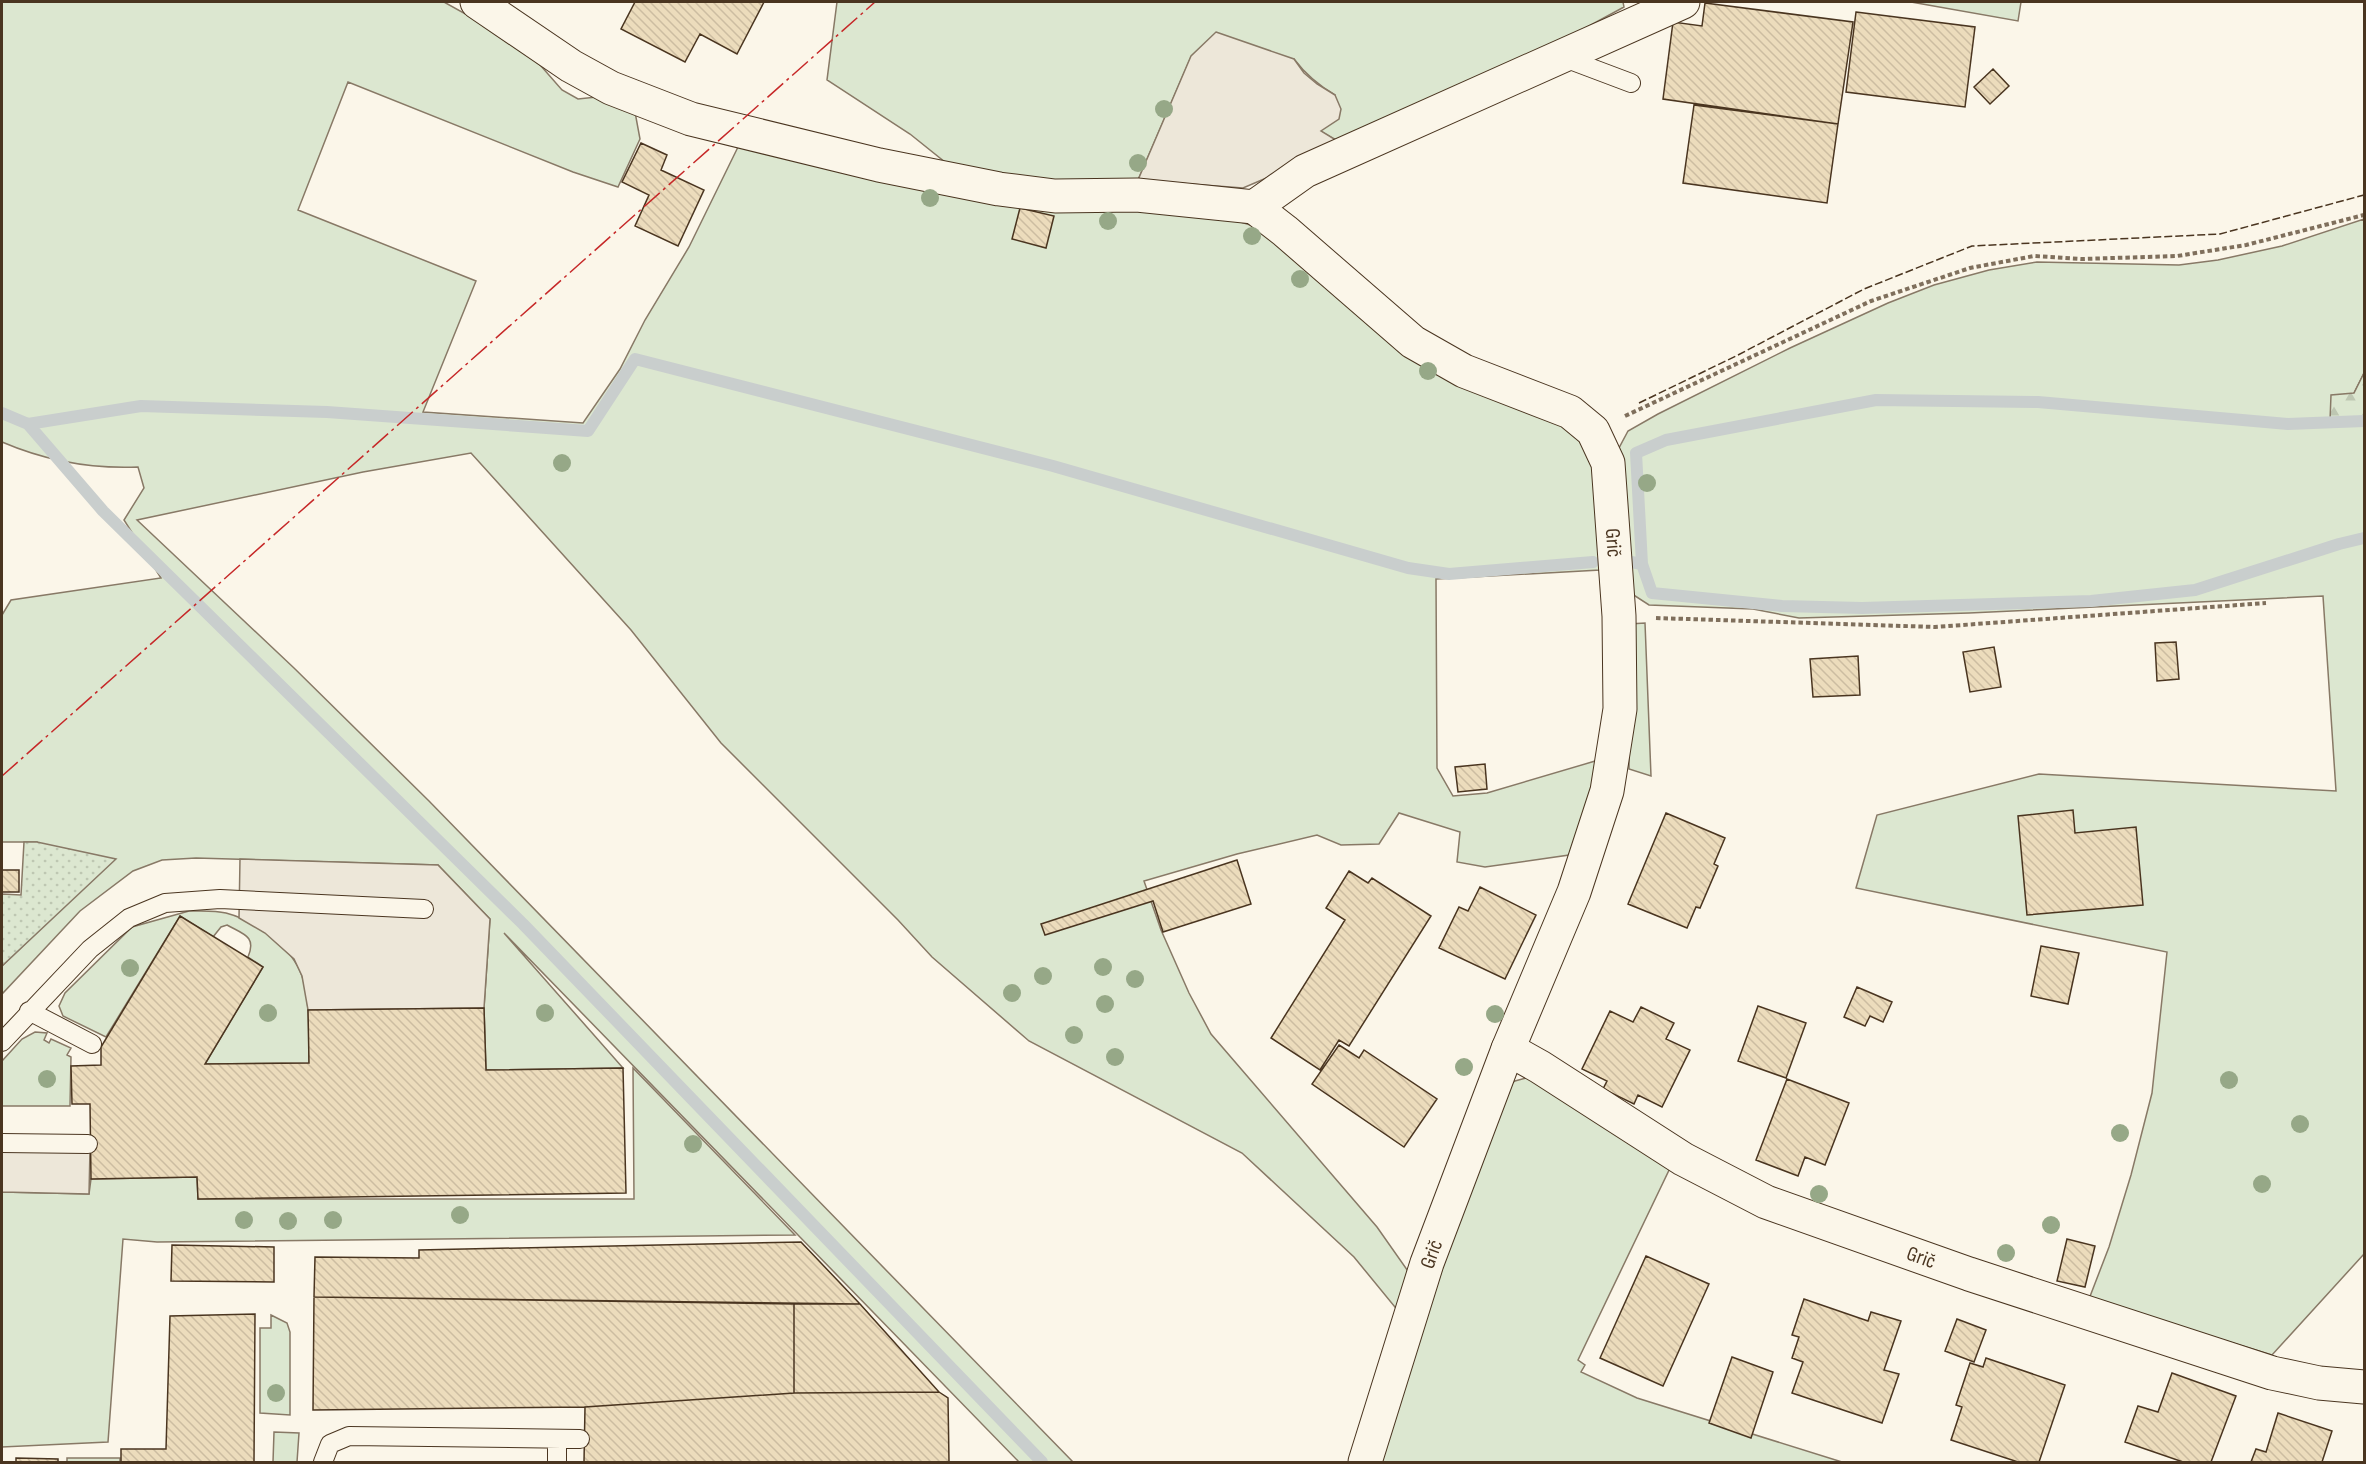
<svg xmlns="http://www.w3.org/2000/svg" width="2366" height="1464" viewBox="0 0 2366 1464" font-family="'Sofia Sans Condensed',sans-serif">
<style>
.green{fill:#dce7d0;stroke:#887966;stroke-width:1.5}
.forest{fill:url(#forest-firs);stroke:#887966;stroke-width:1.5}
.garden{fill:url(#garden-dots);stroke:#887966;stroke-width:1.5}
.parking{fill:#ede7d9;stroke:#887966;stroke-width:1.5}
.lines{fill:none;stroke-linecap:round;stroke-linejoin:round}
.stream{stroke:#c9cecd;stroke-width:12}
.building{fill:url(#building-back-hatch);stroke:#4a3520;stroke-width:1.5}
.lane-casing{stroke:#4a3520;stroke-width:20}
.street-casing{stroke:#4a3520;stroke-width:35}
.path{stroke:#7f6f5c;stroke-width:4;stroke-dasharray:4.5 3;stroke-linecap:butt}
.lane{stroke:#fbf6e9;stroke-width:18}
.street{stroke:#fbf6e9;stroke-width:33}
.fence{stroke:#4a3520;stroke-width:1.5;stroke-dasharray:8 3;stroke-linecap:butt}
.power{stroke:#c62828;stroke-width:1.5;stroke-dasharray:21 4.5 3 4.5;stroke-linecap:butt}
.tree{fill:#96a887}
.labels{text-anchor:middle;stroke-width:4.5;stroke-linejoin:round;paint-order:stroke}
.street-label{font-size:21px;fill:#4a3520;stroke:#fbf6e9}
</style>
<defs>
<pattern id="forest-firs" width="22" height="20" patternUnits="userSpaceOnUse" patternTransform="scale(1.5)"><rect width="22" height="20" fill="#dce7d0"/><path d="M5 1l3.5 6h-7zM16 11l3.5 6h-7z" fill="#bec7b2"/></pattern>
<pattern id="garden-dots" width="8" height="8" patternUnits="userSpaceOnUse" patternTransform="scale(1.5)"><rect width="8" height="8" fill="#dce7d0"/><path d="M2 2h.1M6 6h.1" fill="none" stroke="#bec7b2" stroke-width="1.8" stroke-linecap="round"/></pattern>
<pattern id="building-back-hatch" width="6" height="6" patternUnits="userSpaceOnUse" patternTransform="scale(1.5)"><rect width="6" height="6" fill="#ecdcbc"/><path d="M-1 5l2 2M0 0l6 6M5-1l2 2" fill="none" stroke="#ccbda1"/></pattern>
</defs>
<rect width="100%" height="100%" fill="#fbf6e9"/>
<!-- green -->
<path class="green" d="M2,2H444L507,37L541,66L562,90L578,99L606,96L635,112L640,139L618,187L573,172L348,82L298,210L476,281L423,412L583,423L620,369L645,320L689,247L739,145L1214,214L1257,227L1561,419L1590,454L1600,494V570L1436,579L1437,768L1453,796L1487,793L1602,759L1569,855L1485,867L1457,862L1460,832L1399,813L1379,844L1341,845L1317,835L1237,854L1144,881L1161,930L1189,993L1211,1034L1377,1227L1410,1274L1399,1312L1354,1257L1242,1153L1029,1041L932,957L898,920L721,743L631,630L471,453L363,472L137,520L294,668L429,801L1073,1462H1019L504,933L623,1068L486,1070L484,1008L490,919L438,865L196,858L162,860L133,871L80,911L2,994V966L53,917L37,842H2V615L11,600L161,578L124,520L144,488L138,467C92,469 44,460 2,442Z
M837,2H1623L1624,7L1578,32L1344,145L1320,131L1335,95C1318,85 1306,75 1294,59L1191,57L1138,180L1031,183L950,166L910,134L827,80Z
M1911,2H2021L2018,21Z
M2364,219V373L2354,393L2344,423H2364V1254L2272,1355L2089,1299L2109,1247L2131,1175L2152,1093L2167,952L1856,888L1877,815L2039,774L2336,791L2323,596L1969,613L1799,618L1753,609L1649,605L1629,592L1619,448L1628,431L1658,414L1790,348L1888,303L1934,285L1989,270L2037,262L2179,265L2218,260L2282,246Z
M1645,623L1651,776L1629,769V624Z
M189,911C201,911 214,910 226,913C256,921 291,946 302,976C311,1003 308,1035 309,1063L205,1064L263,967L248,957C257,936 243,934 227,925L221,927L213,937L180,916L106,1037L63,1016L59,1006L65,993L132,927Z
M35,1032L47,1033L44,1040L49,1043L51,1039L71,1048L67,1055L71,1057L70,1106H2V1061L22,1039Z
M633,1068L795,1235L157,1242L123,1239L108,1442L2,1447V1192L89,1194L91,1179L197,1177L198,1199H634Z
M1526,1078L1537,1079L1671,1166L1578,1360L1585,1365L1581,1372L1637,1398L1842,1462H1376L1504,1089L1515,1081Z
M271,1315L287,1323L290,1332V1415L260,1413V1328H271Z
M274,1432L299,1433L297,1462H273Z
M67,1458H120V1462H67Z"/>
<!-- forest -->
<path class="forest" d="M2364,373V423L2330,421L2331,395L2354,393Z"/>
<!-- garden -->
<path class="garden" d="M24,842H37L116,859L2,966V894L21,895Z"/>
<!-- parking -->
<path class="parking" d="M1216,32L1294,59L1304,73L1317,84L1335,95L1341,109L1339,119L1321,131L1344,145L1243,188L1138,180L1191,56Z
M240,859L438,865L490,919L484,1008L308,1010L302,976L294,959L265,933L239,918Z
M2,1148L90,1149L89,1194L2,1192Z"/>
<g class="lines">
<!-- stream -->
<path class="stream" d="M2,413L28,424L141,406L327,412L588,431L635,359L1053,466L1408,568L1449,574L1593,562
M28,424L103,511L523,924L1042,1462
M1631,562L1642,564L1636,453L1666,440L1876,400L2038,402L2288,424L2364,421
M1642,564L1652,593L1782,606L1862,608L2091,601L2195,590L2339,544L2364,538"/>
</g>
<!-- building -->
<path class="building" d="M635,2H764L737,54L700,34L685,62L621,29Z
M1705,3L1853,22L1838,124L1663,99L1673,22L1702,26Z
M1856,12L1975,27L1965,107L1846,92Z
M1993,69L2009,86L1990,104L1974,87Z
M1694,105L1838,124L1827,203L1683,183Z
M641,143L667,155L661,170L704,190L678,246L635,226L649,195L622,182Z
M1020,208L1054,216L1046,248L1012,239Z
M2176,642L2179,679L2157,681L2155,643Z
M1994,647L2001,687L1970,692L1963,652Z
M1858,656L1860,695L1813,697L1810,659Z
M1485,764L1487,789L1458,792L1455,767Z
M2073,810L2075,833L2136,827L2143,905L2027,915L2018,816Z
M1666,813L1725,838L1714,864L1718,866L1700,908L1696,907L1687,928L1628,904Z
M1237,860L1251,904L1163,932L1153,901L1045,935L1041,924Z
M2,870H19V892H2Z
M1349,871L1368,883L1372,878L1431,916L1349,1046L1339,1040L1320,1070L1271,1038L1345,920L1326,908Z
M1480,887L1536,915L1505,979L1439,948L1459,907L1468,911Z
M180,916L263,967L205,1064L309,1063L308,1010L484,1008L486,1070L623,1068L626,1193L198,1199L197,1177L91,1179L90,1104H72L71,1066L101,1065V1047Z
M2041,946L2079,953L2068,1004L2031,996Z
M1857,987L1892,1002L1883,1022L1870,1016L1865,1026L1844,1017Z
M1758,1006L1806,1023L1786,1078L1738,1061Z
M1641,1007L1674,1023L1666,1039L1690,1050L1662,1107L1638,1095L1634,1104L1603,1089L1607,1081L1582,1069L1610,1011L1633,1022Z
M1339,1045L1359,1058L1364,1050L1437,1099L1404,1147L1312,1084Z
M1787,1079L1849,1103L1825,1165L1805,1157L1798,1176L1756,1160Z
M2067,1239L2095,1246L2085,1287L2057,1281Z
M801,1242L860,1304L314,1297L315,1257L419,1258V1250Z
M172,1245L274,1247V1282L171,1281Z
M1646,1256L1709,1284L1663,1386L1600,1358Z
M314,1297L794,1304V1393L585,1407L313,1410Z
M1804,1299L1868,1321L1871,1312L1901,1321L1884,1370L1899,1374L1882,1423L1792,1393L1803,1362L1792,1358L1799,1337L1792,1335Z
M794,1304H860L939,1392L794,1393Z
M255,1314L254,1462H121V1449H166L170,1316Z
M1957,1319L1986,1330L1974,1362L1945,1351Z
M1732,1357L1773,1372L1751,1438L1709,1423Z
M1986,1358L2065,1385L2039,1462H2018L1951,1440L1962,1407L1956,1405L1970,1363L1983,1367Z
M2172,1373L2236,1396L2211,1462H2183L2125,1442L2138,1406L2158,1412Z
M939,1392L948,1398L949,1462H584L585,1407L794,1393Z
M2278,1413L2332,1431L2322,1462H2251L2256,1449L2266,1452Z
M16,1458L58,1459V1462H16Z"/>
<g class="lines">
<defs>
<path id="lane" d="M1562,57L1631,83
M29,1011L92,1044
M2,1042L90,949L129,918L165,903L220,899L424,909
M2,1143L88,1144
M557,1439V1462
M323,1462L330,1444L349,1436L580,1439"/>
<g id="street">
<path d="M477,2L571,66L611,88L691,119L879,165L999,189L1055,196L1137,195L1254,207L1305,171L1683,2"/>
<path id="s1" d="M1254,207L1285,231L1413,342L1464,371L1570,412L1593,431L1608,463L1619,616L1620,709L1607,791L1574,892L1508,1049L1427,1263L1365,1462"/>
<path id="s2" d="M1508,1049L1540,1067L1683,1159L1766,1202L1969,1274L2272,1373L2319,1383L2364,1387"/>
</g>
</defs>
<!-- lane casing -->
<use href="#lane" class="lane-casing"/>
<!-- street casing -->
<use href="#street" class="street-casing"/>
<!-- path -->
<path class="path" d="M1625,416L1871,301L1970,268L2034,256L2082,259L2177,256L2246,245L2364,215
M1656,618L1935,627L2266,603"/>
<!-- lane -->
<use href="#lane" class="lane"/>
<!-- street -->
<use href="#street" class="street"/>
<!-- fence -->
<path class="fence" d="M1639,403L1738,355L1864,289L1972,246L2220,234L2364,195"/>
<!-- power -->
<path class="power" d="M2,776L875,2"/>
</g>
<!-- trees -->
<g class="tree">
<circle cx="1164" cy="109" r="9"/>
<circle cx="1138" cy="163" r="9"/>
<circle cx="930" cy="198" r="9"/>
<circle cx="1108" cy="221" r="9"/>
<circle cx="1252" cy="236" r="9"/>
<circle cx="1300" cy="279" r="9"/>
<circle cx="1428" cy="371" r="9"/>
<circle cx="562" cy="463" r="9"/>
<circle cx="1647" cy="483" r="9"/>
<circle cx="1103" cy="967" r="9"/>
<circle cx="130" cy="968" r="9"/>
<circle cx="1043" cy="976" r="9"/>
<circle cx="1135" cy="979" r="9"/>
<circle cx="1012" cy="993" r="9"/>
<circle cx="1105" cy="1004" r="9"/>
<circle cx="268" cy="1013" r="9"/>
<circle cx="545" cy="1013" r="9"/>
<circle cx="1495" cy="1014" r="9"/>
<circle cx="1074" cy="1035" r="9"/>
<circle cx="1115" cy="1057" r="9"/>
<circle cx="1464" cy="1067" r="9"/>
<circle cx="47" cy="1079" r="9"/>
<circle cx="2229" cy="1080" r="9"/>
<circle cx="2300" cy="1124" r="9"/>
<circle cx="2120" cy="1133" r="9"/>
<circle cx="693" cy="1144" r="9"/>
<circle cx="2262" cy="1184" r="9"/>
<circle cx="1819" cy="1194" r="9"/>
<circle cx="460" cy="1215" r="9"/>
<circle cx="244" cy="1220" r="9"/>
<circle cx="333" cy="1220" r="9"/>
<circle cx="288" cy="1221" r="9"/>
<circle cx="2051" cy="1225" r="9"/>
<circle cx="2006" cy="1253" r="9"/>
<circle cx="276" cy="1393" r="9"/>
</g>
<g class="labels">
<!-- street labels -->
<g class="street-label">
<text dy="7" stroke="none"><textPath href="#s1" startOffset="526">Grič</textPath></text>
<text transform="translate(1431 1254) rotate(-70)" y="7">Grič</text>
<text dy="7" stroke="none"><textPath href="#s2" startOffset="465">Grič</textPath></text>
</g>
</g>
<!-- border -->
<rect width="2366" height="1464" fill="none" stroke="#4a3520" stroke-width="6"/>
</svg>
